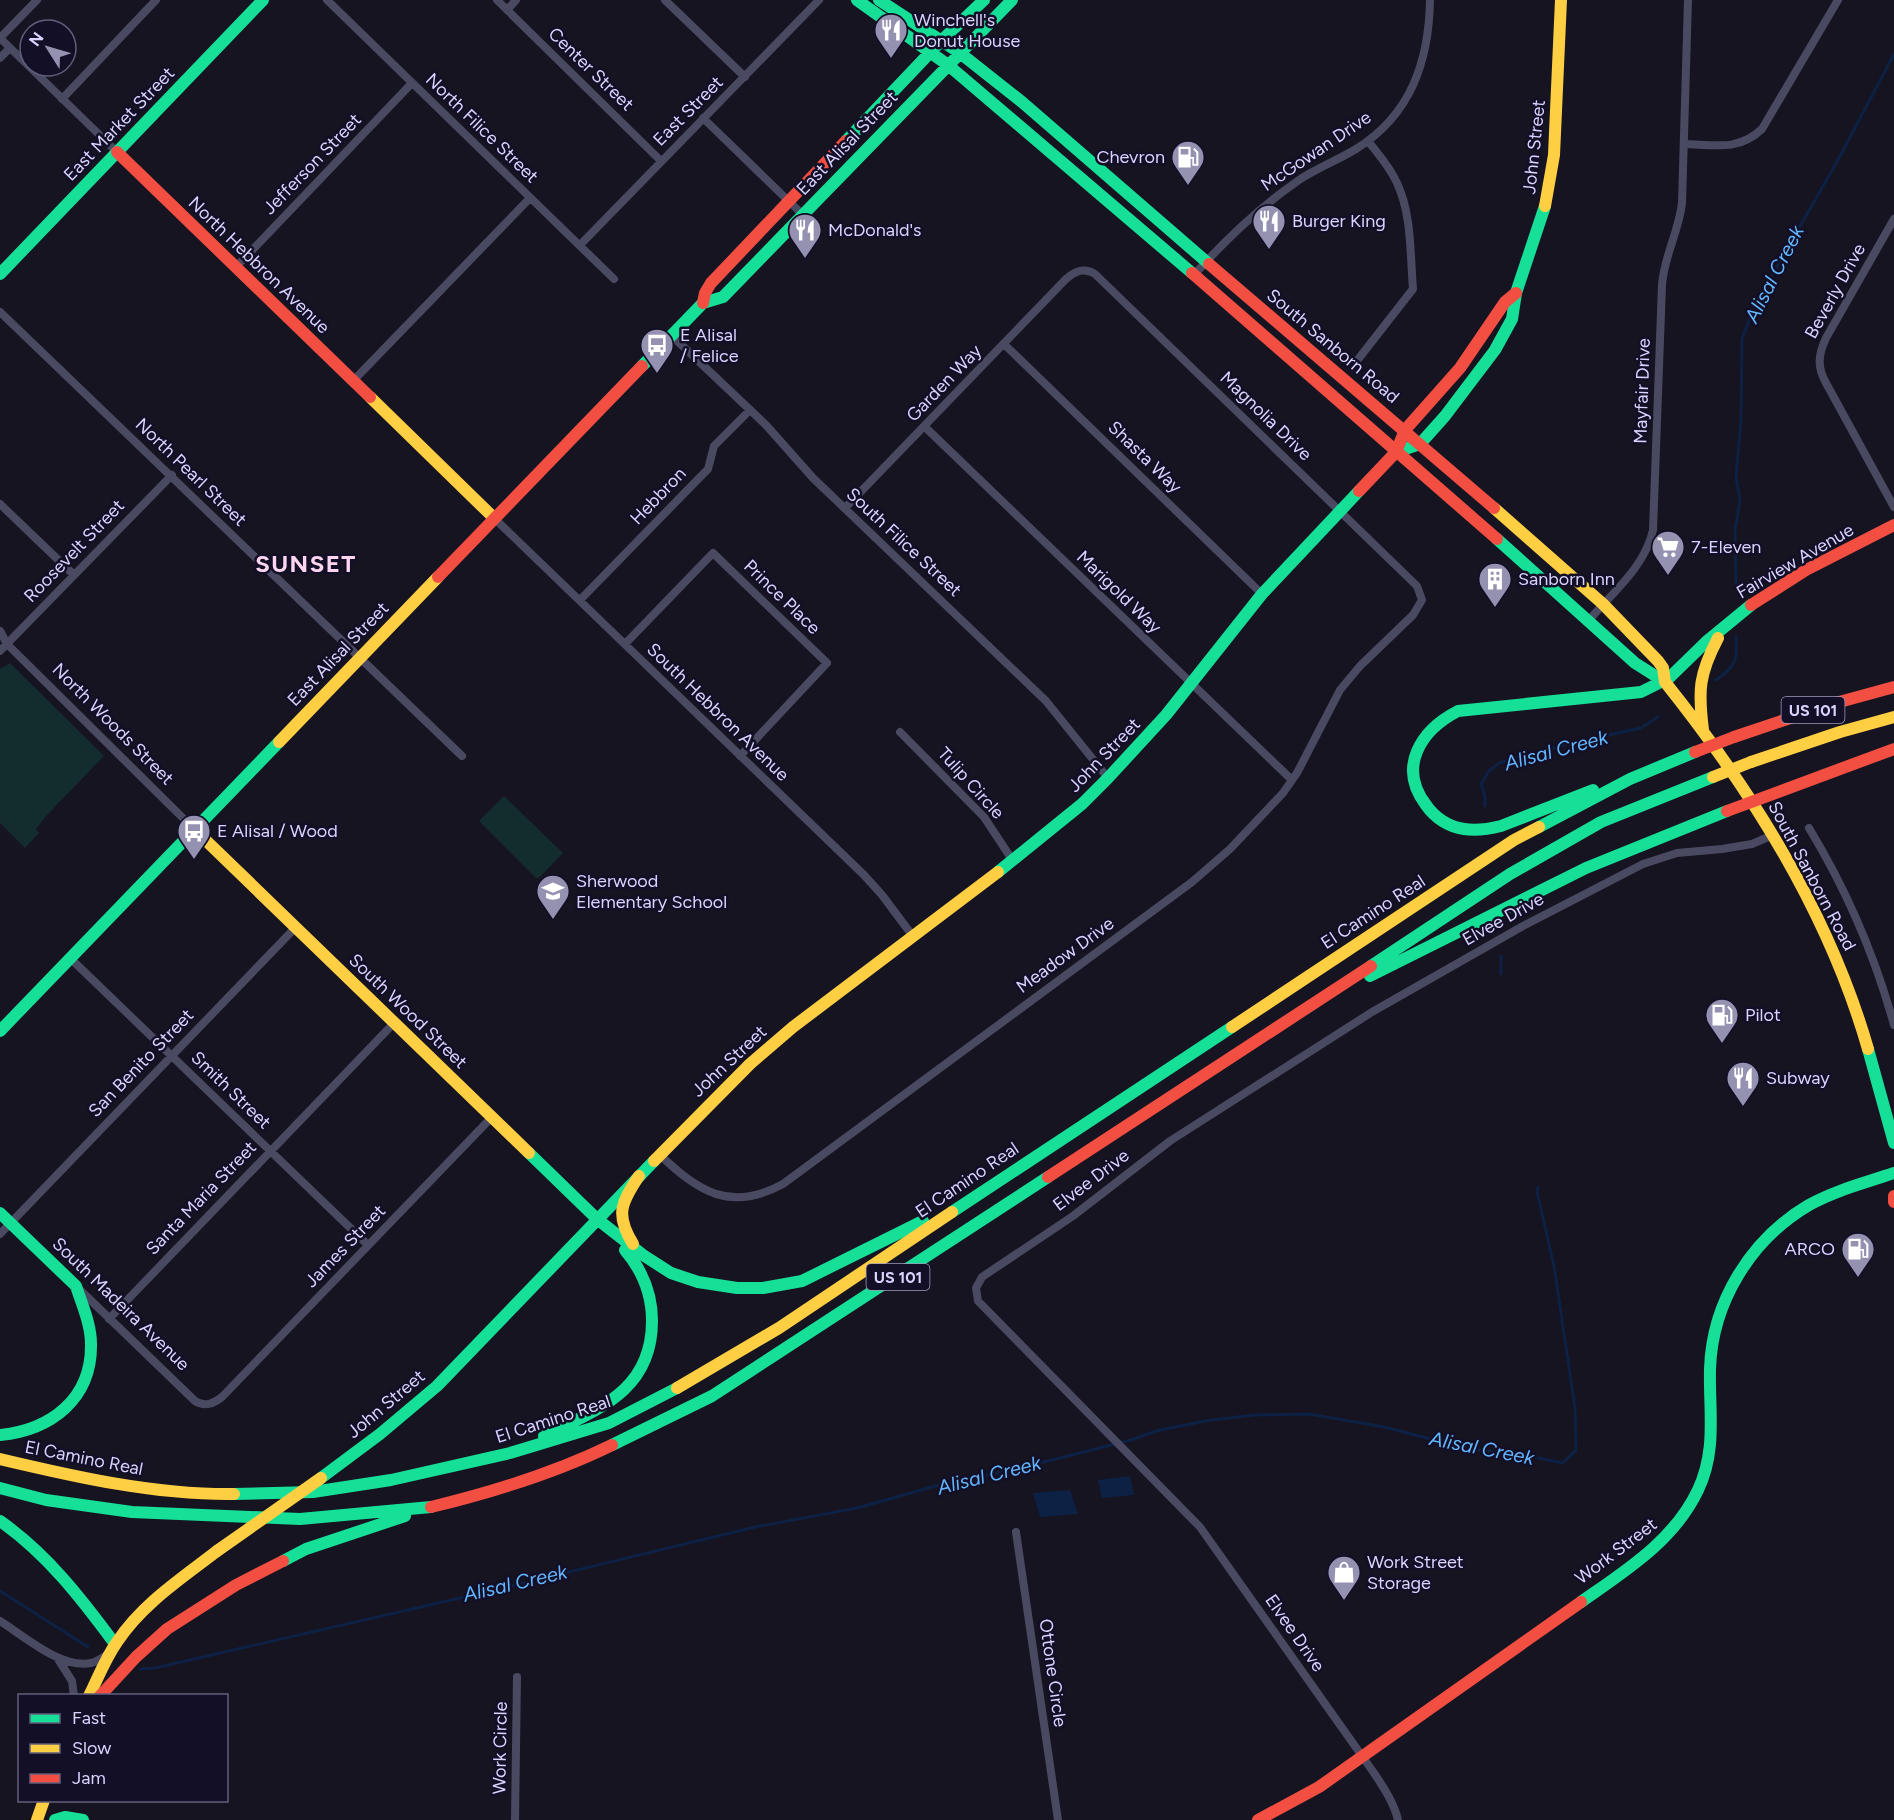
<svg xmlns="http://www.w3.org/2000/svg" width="1894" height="1820" viewBox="0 0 1894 1820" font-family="Figtree,sans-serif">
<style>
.green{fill:#132c2d}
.water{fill:#0d2144}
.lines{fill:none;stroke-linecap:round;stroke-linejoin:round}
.stream{stroke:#0d2144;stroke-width:3}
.street{stroke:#4a4962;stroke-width:8}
.fast{stroke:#16e098;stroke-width:12}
.slow{stroke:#ffcf43;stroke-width:12}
.jam{stroke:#f24e42;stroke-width:12}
.slow-bridge{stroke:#ffcf43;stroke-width:12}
.jam-bridge{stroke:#f24e42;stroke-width:12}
.labels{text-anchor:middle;stroke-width:5;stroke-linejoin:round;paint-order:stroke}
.shield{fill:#130f26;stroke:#9e99be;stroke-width:1.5}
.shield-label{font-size:16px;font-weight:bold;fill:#d9d4ff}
.poi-label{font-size:18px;fill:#d9d4ff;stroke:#130f26;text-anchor:start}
.street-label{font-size:18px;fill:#d9d4ff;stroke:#130f26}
.water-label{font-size:20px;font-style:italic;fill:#62b6ff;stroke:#130f26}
.district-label{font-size:24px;font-weight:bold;letter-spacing:1.5px;fill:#ffd6f0;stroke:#130f26}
</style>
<rect width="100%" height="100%" fill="#161421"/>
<!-- green -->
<path class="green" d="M10,663L104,756L48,814L36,829L39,833L25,848L0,823V669Z
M504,796L563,853L539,878H536L479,821Z"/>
<!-- water -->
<path class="water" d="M1130,1476L1134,1495L1102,1498L1098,1480Z
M1070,1490L1078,1514L1040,1517L1033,1493Z"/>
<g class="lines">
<!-- stream -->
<path class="stream" d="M1736,589L1735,530L1740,500L1736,477L1741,419L1742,338L1756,303L1838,160L1894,54
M1716,680C1735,667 1738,660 1736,637
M1485,806V796L1481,784L1489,771L1499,763L1572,743L1641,728L1658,717
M1501,956V974
M0,1591L88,1647
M140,1669L155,1668L482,1593L755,1527L857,1508L939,1485L1024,1467L1131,1440L1156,1431L1205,1421L1254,1415L1309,1414L1384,1427L1470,1449L1519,1454L1563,1463L1576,1450L1575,1408L1554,1266L1537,1192L1538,1187"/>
<!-- street -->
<path class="street" d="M327,0L614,279
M497,0L661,161
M665,0L745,77
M507,10L516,0
M0,38L117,152
M0,38L37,0
M0,58L10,48
M62,99L156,0
M703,118L802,214
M1685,144C1715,145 1739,151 1762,129L1838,0
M1894,219L1826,338C1818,355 1817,367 1826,383L1894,507
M580,245L819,0
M236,267L412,83
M1194,275C1226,239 1260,207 1299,180C1317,168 1338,160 1356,149C1411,115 1429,61 1430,0
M0,312L462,756
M671,335L766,425L813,478L1046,701L1108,778
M1004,344L1262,594
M1356,362L1413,289C1410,254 1412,215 1397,183C1390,167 1378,154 1368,141
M353,381L530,198
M925,427L1292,780
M0,504L74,575
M494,518L864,875L882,895L912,935
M580,600L708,469L714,446L750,410
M1589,620C1612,593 1645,567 1653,530L1662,285C1664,256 1679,231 1682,203L1688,0
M0,631L7,644L194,829
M625,644L713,553L827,663L740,756
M0,651L172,475
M900,732L984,817L1013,861
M1809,828C1846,889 1875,956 1894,1025
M70,958L368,1245
M660,1155C698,1191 730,1213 783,1184L1192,882L1230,849L1283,793L1297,773L1340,690L1360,666L1413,615L1422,600L1417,586L1095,274C1084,267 1075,271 1066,279L845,508
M0,1234L296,927
M80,1290L195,1401C205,1407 213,1404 222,1397L492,1117
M109,1319L394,1023
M1016,1532L1058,1820
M0,1621C24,1636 61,1669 91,1663C97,1662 103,1657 108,1654
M58,1659L72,1681L74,1696
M515,1820L517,1677
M1398,1820C1394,1803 1384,1788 1374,1773L1200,1527L978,1301L976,1288L982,1277L1073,1216L1170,1141L1372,1012L1523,926L1643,864L1677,853L1722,849L1752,844L1773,835"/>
<!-- fast -->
<path class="fast" d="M857,0L948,65L1192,273
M879,0L960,53L1022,102L1209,264
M846,141L942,40L984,0
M0,274L263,0
M642,366L703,303L723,297L1012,0
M1396,452L1420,444L1445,416L1495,350L1512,319L1516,293L1545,206
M1497,539L1635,663L1665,682
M1593,790L1501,826C1489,829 1477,831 1464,829C1449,827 1435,818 1426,805C1397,767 1421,730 1458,711L1641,692L1669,678L1706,642L1751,605
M1539,827L1630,779L1695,752
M998,872L1082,804L1108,778L1166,715L1262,594L1359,491
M1371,966L1510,874L1601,822L1713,777
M1370,976L1586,868L1727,811
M0,1031L279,742
M1868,1049L1894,1143
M529,1153L597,1219
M952,1212L1232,1027
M0,1213L76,1286
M597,1219L643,1255L671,1273L698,1282L737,1288H763L802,1281L923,1221
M0,1435C51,1430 92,1399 91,1344C91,1324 82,1305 76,1286
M544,1436C598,1409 652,1391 652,1321C652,1294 642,1270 625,1250
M612,1445L712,1396L1048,1177
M321,1478L380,1434L437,1386L654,1161
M0,1488L46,1500L132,1512L300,1519L431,1507
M234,1494L313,1492L391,1480L510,1453L609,1423L677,1388
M0,1521C47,1554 81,1598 115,1644
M283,1561L306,1549L405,1516
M1581,1602C1625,1571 1674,1541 1698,1490C1717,1450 1709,1412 1710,1369C1712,1302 1751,1239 1809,1205C1836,1190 1865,1183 1894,1173
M55,1820L65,1817L83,1820"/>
<!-- slow -->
<path class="slow" d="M1545,206L1554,155L1561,0
M370,397L494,518
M1494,508L1603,604L1658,661L1663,668L1665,682
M1665,682C1752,791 1829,913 1868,1049
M1703,730C1698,690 1699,674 1718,638
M279,742L438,577
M1751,762L1840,732L1894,717
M194,829L529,1153
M1232,1027L1514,840L1539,827
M654,1161L750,1064L793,1027L998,872
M633,1244C615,1215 621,1203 639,1176
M677,1388L779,1328L952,1212
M0,1459C76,1477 155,1495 234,1494
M89,1696C98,1678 105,1659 117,1642C142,1604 182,1578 217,1551
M37,1820L44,1800"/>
<!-- jam -->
<path class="jam" d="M117,152L370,397
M1209,264L1494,508
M1192,273L1497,539
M703,303L705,293L711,283L846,141
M1359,491L1396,452L1405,430L1460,368L1505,302L1516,293
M438,577L642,366
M1751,605L1806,570L1894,525
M1734,737L1832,704L1894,687
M1727,811L1894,749
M1048,1177L1371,966
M1894,1196V1202
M431,1507C493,1492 555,1473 612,1445
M100,1696L136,1657L167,1629L236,1585L283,1561
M1258,1820L1319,1787L1581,1602"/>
<!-- slow-bridge -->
<path class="slow-bridge" d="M1713,777L1751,762
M217,1551L321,1478"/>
<!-- jam-bridge -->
<path class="jam-bridge" d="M1695,752L1734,737"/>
</g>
<!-- icons -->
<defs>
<symbol id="restaurant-pin" viewBox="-11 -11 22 30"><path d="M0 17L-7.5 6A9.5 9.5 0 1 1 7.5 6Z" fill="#9591b1" stroke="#130f26"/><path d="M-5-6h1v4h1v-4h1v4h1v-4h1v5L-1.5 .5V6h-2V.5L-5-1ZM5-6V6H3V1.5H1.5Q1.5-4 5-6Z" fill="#fff"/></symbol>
<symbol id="fuel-pin" viewBox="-11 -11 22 30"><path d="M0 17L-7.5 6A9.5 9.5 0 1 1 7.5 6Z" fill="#9591b1" stroke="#130f26"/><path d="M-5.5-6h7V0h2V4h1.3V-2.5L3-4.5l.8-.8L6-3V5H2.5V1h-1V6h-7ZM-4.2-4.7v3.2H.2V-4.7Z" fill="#fff"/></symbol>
<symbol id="bus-pin" viewBox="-11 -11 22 30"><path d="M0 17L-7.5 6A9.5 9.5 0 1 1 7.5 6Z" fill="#9591b1" stroke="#130f26"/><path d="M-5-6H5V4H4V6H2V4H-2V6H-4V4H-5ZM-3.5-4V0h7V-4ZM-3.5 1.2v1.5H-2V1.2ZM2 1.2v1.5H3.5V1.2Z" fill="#fff"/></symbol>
<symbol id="supermarket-pin" viewBox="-11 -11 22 30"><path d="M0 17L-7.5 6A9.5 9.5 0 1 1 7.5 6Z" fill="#9591b1" stroke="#130f26"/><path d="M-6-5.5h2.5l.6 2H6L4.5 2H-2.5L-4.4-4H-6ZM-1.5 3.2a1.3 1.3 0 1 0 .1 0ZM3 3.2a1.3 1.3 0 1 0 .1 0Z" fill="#fff"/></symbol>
<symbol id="building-pin" viewBox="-11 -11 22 30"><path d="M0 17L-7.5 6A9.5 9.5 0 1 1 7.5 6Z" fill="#9591b1" stroke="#130f26"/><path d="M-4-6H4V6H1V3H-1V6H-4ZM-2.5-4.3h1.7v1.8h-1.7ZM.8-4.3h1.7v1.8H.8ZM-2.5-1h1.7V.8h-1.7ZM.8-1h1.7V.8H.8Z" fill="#fff"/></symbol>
<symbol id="school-pin" viewBox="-11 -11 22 30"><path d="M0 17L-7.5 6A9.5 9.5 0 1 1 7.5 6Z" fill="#9591b1" stroke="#130f26"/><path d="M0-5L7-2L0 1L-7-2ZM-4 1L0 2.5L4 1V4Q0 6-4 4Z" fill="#fff"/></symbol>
<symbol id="shop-pin" viewBox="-11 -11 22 30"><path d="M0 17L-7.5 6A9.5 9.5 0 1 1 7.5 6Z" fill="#9591b1" stroke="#130f26"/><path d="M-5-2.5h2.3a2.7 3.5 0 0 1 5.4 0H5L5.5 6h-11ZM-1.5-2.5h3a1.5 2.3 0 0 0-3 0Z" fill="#fff"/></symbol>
</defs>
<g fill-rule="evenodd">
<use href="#restaurant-pin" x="872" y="11" width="38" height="52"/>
<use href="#fuel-pin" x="1169" y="138" width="38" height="52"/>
<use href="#restaurant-pin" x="1250" y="202" width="38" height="52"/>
<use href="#restaurant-pin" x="786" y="211" width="38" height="52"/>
<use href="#bus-pin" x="638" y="326" width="38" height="52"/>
<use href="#supermarket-pin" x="1649" y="528" width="38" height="52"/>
<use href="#building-pin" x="1476" y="560" width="38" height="52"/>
<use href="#bus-pin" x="175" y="812" width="38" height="52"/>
<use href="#school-pin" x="534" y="872" width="38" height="52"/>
<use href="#fuel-pin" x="1703" y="996" width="38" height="52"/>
<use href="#restaurant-pin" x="1724" y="1059" width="38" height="52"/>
<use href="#fuel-pin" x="1839" y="1230" width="38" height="52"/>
<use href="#shop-pin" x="1325" y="1553" width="38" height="52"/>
</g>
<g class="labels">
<!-- shield labels -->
<g class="shield">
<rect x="1781.5" y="697" width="63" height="26" rx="4.5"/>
<rect x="866.5" y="1264" width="63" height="26" rx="4.5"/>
</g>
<g class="shield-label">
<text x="1813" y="716">US 101</text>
<text x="898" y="1283">US 101</text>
</g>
<!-- poi labels -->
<g class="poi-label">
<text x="914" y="26">Winchell's<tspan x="914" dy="21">Donut House</tspan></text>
<text x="1165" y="163" text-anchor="end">Chevron</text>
<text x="1292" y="227">Burger King</text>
<text x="828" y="236">McDonald's</text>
<text x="680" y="341">E Alisal<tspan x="680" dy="21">/ Felice</tspan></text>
<text x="1691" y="553">7-Eleven</text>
<text x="1518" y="585">Sanborn Inn</text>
<text x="217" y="837">E Alisal / Wood</text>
<text x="576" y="887">Sherwood<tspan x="576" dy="21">Elementary School</tspan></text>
<text x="1745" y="1021">Pilot</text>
<text x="1766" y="1084">Subway</text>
<text x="1835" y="1255" text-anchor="end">ARCO</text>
<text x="1367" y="1568">Work Street<tspan x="1367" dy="21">Storage</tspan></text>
</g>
<!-- street labels -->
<g class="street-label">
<text transform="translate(591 69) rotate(44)" y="6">Center Street</text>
<text transform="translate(688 111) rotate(-45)" y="6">East Street</text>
<text transform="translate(119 124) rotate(-46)" y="6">East Market Street</text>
<text transform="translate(482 128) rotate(44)" y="6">North Filice Street</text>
<text transform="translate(847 143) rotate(-46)" y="6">East Alisal Street</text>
<text transform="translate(1534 147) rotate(-84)" y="6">John Street</text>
<text transform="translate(1316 151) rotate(-34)" y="6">McGowan Drive</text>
<text transform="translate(312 164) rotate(-46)" y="6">Jefferson Street</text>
<text transform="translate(259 265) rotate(44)" y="6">North Hebbron Avenue</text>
<text transform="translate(1835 291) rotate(-61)" y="6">Beverly Drive</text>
<text transform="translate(1333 346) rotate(40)" y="6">South Sanborn Road</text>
<text transform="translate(944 383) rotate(-46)" y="6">Garden Way</text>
<text transform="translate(1642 391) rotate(-88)" y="6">Mayfair Drive</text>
<text transform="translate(1266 416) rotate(44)" y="6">Magnolia Drive</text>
<text transform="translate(1145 457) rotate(44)" y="6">Shasta Way</text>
<text transform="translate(191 472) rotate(44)" y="6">North Pearl Street</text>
<text transform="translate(658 496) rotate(-46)" y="6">Hebbron</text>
<text transform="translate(904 542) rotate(43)" y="6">South Filice Street</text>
<text transform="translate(74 551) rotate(-46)" y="6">Roosevelt Street</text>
<text transform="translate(1795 561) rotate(-30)" y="6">Fairview Avenue</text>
<text transform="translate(1119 592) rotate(44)" y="6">Marigold Way</text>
<text transform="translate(782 597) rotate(44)" y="6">Prince Place</text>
<text transform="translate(338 654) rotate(-46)" y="6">East Alisal Street</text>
<text transform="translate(718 712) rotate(44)" y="6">South Hebbron Avenue</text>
<text transform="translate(113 724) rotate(45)" y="6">North Woods Street</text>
<text transform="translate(1104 755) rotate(-46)" y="6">John Street</text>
<text transform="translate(971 783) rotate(48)" y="6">Tulip Circle</text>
<text transform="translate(1812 876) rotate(62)" y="6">South Sanborn Road</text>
<text transform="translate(1373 912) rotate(-33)" y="6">El Camino Real</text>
<text transform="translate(1503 919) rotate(-29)" y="6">Elvee Drive</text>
<text transform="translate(1065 955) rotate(-36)" y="6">Meadow Drive</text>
<text transform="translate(408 1011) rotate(44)" y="6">South Wood Street</text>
<text transform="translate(729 1061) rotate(-43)" y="6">John Street</text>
<text transform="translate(141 1063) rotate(-46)" y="6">San Benito Street</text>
<text transform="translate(231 1090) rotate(44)" y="6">Smith Street</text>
<text transform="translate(967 1180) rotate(-34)" y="6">El Camino Real</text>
<text transform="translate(1091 1180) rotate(-37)" y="6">Elvee Drive</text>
<text transform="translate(201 1198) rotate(-46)" y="6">Santa Maria Street</text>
<text transform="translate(345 1246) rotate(-46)" y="6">James Street</text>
<text transform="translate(121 1304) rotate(44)" y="6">South Madeira Avenue</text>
<text transform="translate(386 1404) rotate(-40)" y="6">John Street</text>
<text transform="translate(553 1419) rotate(-18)" y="6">El Camino Real</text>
<text transform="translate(84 1458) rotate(11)" y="6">El Camino Real</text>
<text transform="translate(1616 1551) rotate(-37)" y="6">Work Street</text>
<text transform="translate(1295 1633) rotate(55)" y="6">Elvee Drive</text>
<text transform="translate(1053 1673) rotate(82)" y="6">Ottone Circle</text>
<text transform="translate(500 1748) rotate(-89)" y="6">Work Circle</text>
</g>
<!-- water labels -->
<g class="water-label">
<text transform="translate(1774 274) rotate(-63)" y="7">Alisal Creek</text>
<text transform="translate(1556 750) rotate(-15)" y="7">Alisal Creek</text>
<text transform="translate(1482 1448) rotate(11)" y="7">Alisal Creek</text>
<text transform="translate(989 1475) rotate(-14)" y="7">Alisal Creek</text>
<text transform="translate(515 1583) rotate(-13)" y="7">Alisal Creek</text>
</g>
<!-- district labels -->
<g class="district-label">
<text x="306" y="572">SUNSET</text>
</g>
</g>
<!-- legend -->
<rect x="18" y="1694" width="210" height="108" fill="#130f26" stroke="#625e7d" stroke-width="1.5"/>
<rect x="30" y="1714" width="30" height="9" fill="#16e098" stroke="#625e7d" stroke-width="1.5"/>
<text x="72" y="1724" font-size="18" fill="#d9d4ff">Fast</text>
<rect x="30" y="1744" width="30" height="9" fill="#ffcf43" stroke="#625e7d" stroke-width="1.5"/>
<text x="72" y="1754" font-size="18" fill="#d9d4ff">Slow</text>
<rect x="30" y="1774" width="30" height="9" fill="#f24e42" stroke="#625e7d" stroke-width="1.5"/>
<text x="72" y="1784" font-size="18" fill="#d9d4ff">Jam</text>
<!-- north arrow -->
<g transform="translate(48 48) rotate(307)"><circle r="28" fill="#130f26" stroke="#625e7d" stroke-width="1.5"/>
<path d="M0-4.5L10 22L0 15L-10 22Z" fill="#9591b1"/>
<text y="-9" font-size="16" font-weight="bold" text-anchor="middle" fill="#d9d4ff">N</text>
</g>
</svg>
